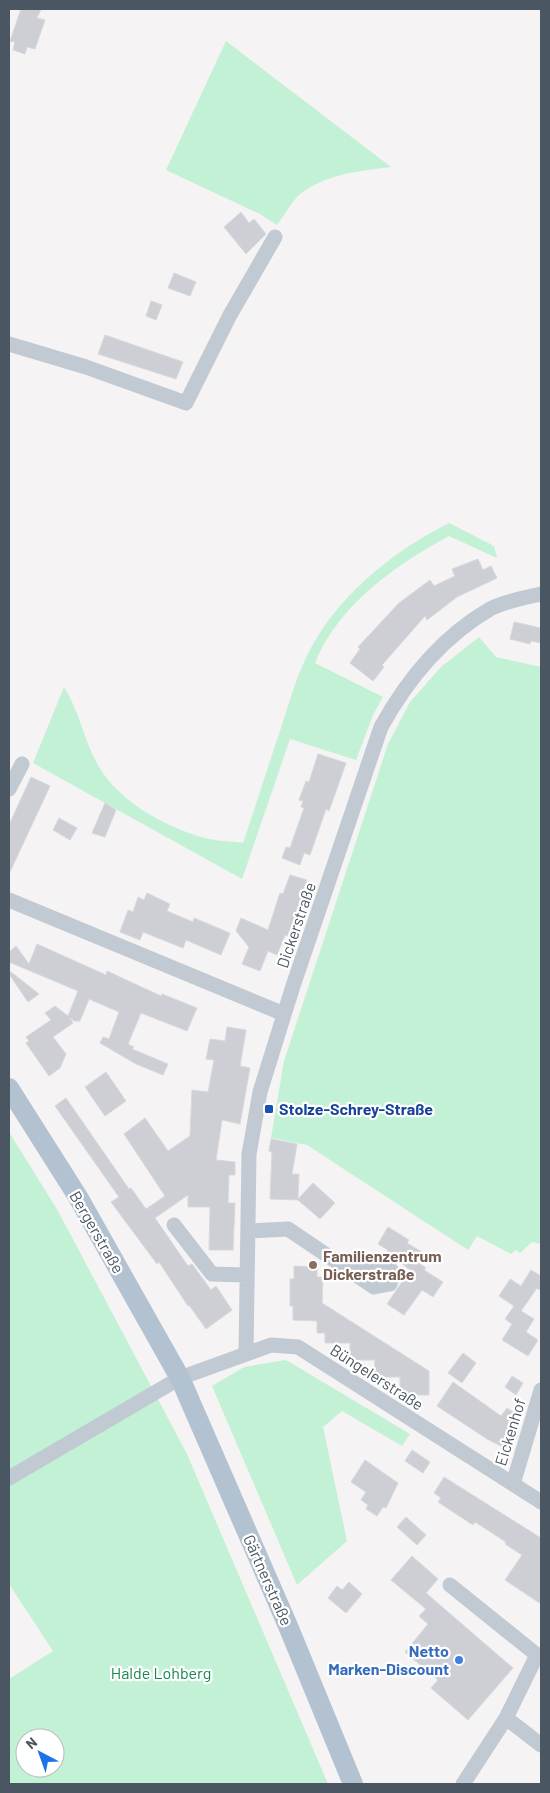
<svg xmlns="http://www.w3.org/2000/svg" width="550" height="1793" viewBox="0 0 550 1793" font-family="Barlow,sans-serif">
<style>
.green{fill:#c3f1d5;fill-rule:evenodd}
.building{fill:#cdcfd5;stroke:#d7d9de}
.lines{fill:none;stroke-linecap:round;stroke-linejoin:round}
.minor{stroke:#c1cad2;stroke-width:15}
.major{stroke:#b3c2d1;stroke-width:20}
.transit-dot{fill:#1a4fb4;stroke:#fff;stroke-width:2}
.education-dot{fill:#8d6e63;stroke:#fff;stroke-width:2}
.shop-dot{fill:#3f7fe0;stroke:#fff;stroke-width:2}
.labels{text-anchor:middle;stroke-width:4.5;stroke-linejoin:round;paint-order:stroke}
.street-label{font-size:16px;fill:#4a5661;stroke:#fff}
.transit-label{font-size:16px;font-weight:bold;fill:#164399;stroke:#fff;text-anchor:start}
.education-label{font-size:16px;font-weight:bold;fill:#785e54;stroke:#fff;text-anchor:start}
.shop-label{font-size:16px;font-weight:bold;fill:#366cbe;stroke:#fff;text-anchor:end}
.park-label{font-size:16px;fill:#17864f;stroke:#fff}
</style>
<rect width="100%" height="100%" fill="#f5f3f3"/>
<!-- green -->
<path class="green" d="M226,41L391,167C359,171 324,174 298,196C290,204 284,216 277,225L260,214L166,170Z
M449,523L494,546L497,558L449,536C397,564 338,605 315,663L383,697L373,715L356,760L290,739L242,879L33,763L64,687C80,712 84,742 99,767C119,801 164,826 201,837C214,841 229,841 243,843C256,805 268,766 281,728C290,700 298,671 312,646C343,591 394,551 449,523Z
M479,637L496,657L541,667V1244L532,1242L520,1253L516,1250L511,1254L477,1236L468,1250L307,1145L271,1138L284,1061L388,744L410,702L441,667Z
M9,1132L58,1211L187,1454L328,1784H9V1679L53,1651L9,1584ZM25,1738H55V1768H25Z
M286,1360L410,1434L402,1446L342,1411L323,1427L347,1541L297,1585L212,1386L244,1367Z"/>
<!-- building -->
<path class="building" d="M21,9H41L37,18L45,20L35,49L27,47L25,54L13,50L15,42L10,41Z
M241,212L249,223L254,219L266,234L246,254L224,227Z
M174,273L196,282L190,296L168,288Z
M151,301L162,305L156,320L146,316Z
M105,335L183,362L176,379L98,354Z
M478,559L483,570L491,566L497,578L457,597L427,620L425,616L382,665L384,667L373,681L350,663L360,649L358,647L399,603L430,580L434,586L455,576L452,569Z
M514,622L541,628V643L531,641L530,644L510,639Z
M318,754L346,763L329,811L326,809L310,855L304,853L300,865L282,858L286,847L290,848L304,808L301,807L303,801L299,800L306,781L309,782Z
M31,777L50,786L9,874V825Z
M105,803L116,810L105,837L92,833Z
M59,818L77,828L70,840L53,830Z
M290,875L307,880L288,936L285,935L277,955L268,951L260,971L242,964L249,947L236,931L241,918L268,930L280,893L283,894Z
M147,893L170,904L167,911L193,922L194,918L230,933L221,955L186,940L183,948L143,932L140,940L120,932L128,910L133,912L138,897L144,900Z
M37,944L106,975L107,971L161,996L162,994L197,1008L187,1031L141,1013L128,1044L134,1047L132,1049L168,1064L163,1075L136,1064L100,1043L103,1037L109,1039L119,1012L89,999L80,1021H74L69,1017L73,1023L53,1037L66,1054L60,1068L49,1076L26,1043L29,1041L26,1037L51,1020L45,1013L55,1006L68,1016L78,991L9,962V952L16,946L29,964Z
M11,972L39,994L28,1002L9,974Z
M227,1027L246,1030L240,1066L250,1068L240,1124L222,1120L216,1160L235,1162V1175H229L228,1203H235L233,1250H209L210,1207H188V1195L155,1218L188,1266L192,1264L211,1290L216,1286L232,1310L206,1329L189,1305L188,1306L159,1262L157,1264L111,1202L119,1197L55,1106L66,1098L129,1189L131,1188L146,1209L165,1196L124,1134L145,1118L168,1151L190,1136L192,1090L208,1092L214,1060L206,1059L210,1039L225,1041Z
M106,1072L126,1101L105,1116L85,1087Z
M271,1139L297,1144L292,1174H299L298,1199L313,1183L335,1203L320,1219L298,1200L270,1199L272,1152L269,1151Z
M388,1227L409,1240L407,1243L422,1252L416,1261L426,1268L424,1270L443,1282L433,1297L422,1290L404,1315L387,1304L410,1270L391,1255L386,1254L388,1250L378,1244Z
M294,1266L317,1267V1277H323L322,1303L429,1371V1395H400V1377H374L375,1360H350V1343H325V1333H317V1321L293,1320V1306H290V1279H294Z
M531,1270L541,1276V1291L537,1288L521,1311L534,1319L526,1332L538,1340L528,1356L502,1340L512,1324L505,1319L514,1306L499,1296L510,1279L521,1286Z
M463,1353L476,1363L462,1383L448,1373Z
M512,1376L523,1383L516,1395L505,1387Z
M453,1382L501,1416L507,1408L522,1418L512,1432L518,1435L511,1447L505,1443L503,1447L487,1439L437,1406Z
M412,1450L430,1462L423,1473L405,1461Z
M365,1460L398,1483L386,1508L383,1507L377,1516L366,1509L368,1505L361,1500L366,1492L351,1482Z
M444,1477L541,1538V1604L505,1580L522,1555L505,1544L506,1542L475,1522L473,1525L438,1502L441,1498L434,1493Z
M406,1517L426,1535L417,1545L397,1527Z
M412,1556L438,1579L426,1593L513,1668L468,1720L431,1688L438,1680L405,1652L428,1624L419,1616L426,1609L391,1580Z
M349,1582L362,1594L346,1613L328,1598L337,1586L342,1590Z"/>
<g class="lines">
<!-- minor -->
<path class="minor" d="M9,344L86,367L186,403L230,315L275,237
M9,789L22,764
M9,900L284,1014
M174,1225L212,1274L247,1275
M248,1231L288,1229L374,1287L390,1284L393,1273L386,1263L372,1262L350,1270
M246,1353L249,1154L260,1092L293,986L381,727C407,680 442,637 490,609C505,601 524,598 541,594
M9,1478L180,1378L271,1345L298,1347L541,1502
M513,1484L541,1390
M450,1585L537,1655L506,1718L463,1784
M506,1718L541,1745"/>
<!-- major -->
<path class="major" d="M9,1088L78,1197L180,1378L288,1626L353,1784"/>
</g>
<!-- markers -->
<rect class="transit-dot" x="264" y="1104" width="10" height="10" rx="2.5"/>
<circle class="education-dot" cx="313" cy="1265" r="5"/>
<circle class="shop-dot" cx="459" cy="1660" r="5"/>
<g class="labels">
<!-- street labels -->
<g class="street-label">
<text transform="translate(296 925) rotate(-71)" y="6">Dickerstraße</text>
<text transform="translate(97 1232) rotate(60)" y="6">Bergerstraße</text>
<text transform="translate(377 1377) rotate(33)" y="6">Büngelerstraße</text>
<text transform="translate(510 1432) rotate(-73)" y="6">Eickenhof</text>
<text transform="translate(268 1580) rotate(66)" y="6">Gärtnerstraße</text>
</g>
<!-- transit labels -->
<g class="transit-label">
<text x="279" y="1115">Stolze-Schrey-Straße</text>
</g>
<!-- education labels -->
<g class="education-label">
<text x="323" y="1262">Familienzentrum<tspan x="323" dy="18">Dickerstraße</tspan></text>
</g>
<!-- shop labels -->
<g class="shop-label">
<text x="449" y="1657">Netto<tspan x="449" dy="18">Marken-Discount</tspan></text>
</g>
<!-- park labels -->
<g class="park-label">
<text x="161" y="1679">Halde Lohberg</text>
</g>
</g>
<!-- border -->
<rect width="550" height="1793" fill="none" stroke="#4a5661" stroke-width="20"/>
<!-- north arrow -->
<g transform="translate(40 1753) rotate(319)"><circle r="24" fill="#ffffff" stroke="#b7bbc0"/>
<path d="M0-4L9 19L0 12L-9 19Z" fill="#1a73e8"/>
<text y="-8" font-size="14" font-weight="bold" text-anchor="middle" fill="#4a5661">N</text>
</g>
</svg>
